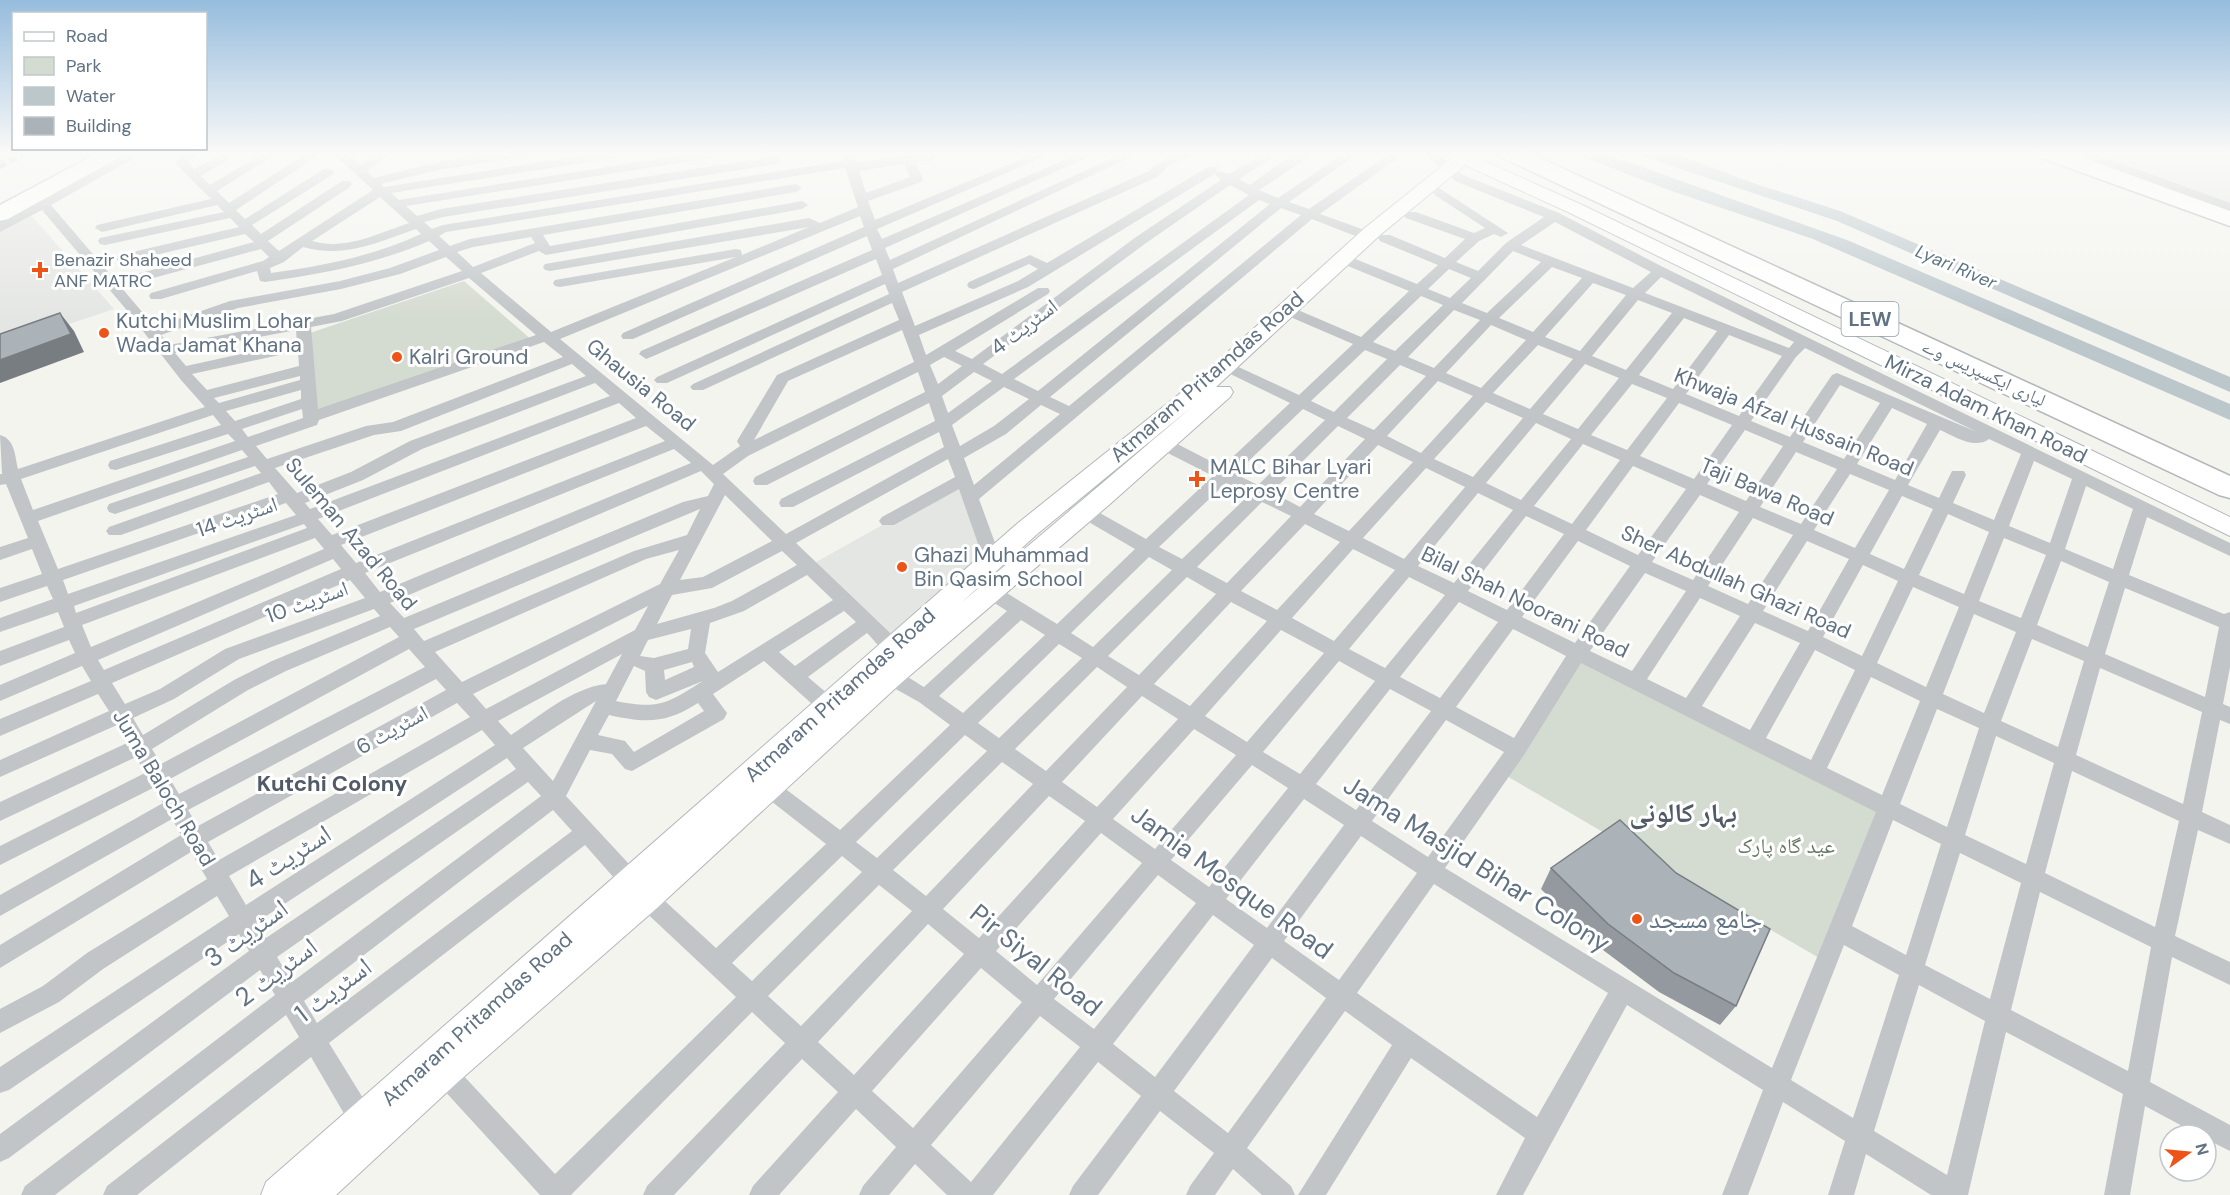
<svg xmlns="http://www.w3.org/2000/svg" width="2230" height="1195" viewBox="0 0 2230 1195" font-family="'DM Sans','Noto Naskh Arabic',sans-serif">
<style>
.built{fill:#e4e6e3}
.green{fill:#d4dbd0}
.water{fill:#bcc7cc}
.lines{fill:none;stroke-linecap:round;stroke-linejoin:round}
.secondary-casing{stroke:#b3b8bd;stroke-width:2}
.trunk-casing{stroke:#b3b7ba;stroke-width:3}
.motorway-casing{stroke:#b3b7ba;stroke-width:3}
.minor{fill:#c1c5c8;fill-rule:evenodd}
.tertiary{fill:#c1c5c8;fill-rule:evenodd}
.secondary{fill:#fff;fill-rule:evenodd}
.trunk{fill:#fff;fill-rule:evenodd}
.motorway{fill:#fff;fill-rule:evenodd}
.rail{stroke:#a1a7ad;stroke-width:4;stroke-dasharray:7 4;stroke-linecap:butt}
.wall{fill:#93999e}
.shaded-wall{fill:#787d81}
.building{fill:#abb2b8;stroke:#787d81;stroke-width:1.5}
.poi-dot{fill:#ed5417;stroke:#fff;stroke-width:2}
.labels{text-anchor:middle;stroke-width:6;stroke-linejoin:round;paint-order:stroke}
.far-poi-label{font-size:18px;fill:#617282;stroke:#fff;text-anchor:start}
.far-water-label{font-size:18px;font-style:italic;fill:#5c7580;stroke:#fff}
.far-street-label{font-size:18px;fill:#617282;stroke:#fff}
.shield{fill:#fff;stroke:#909ca8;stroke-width:1.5}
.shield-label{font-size:20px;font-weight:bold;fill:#617282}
.poi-label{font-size:21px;fill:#617282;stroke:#fff;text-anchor:start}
.street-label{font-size:21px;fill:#617282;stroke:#fff}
.park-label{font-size:21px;fill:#647960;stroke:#fff}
.neighbourhood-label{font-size:22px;font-weight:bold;fill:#505b67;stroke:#fff}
.near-street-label{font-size:26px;fill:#617282;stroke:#fff}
.near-poi-label{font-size:26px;fill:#617282;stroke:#fff;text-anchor:start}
.district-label{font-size:27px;font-weight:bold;fill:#505b67;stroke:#fff}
</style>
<rect width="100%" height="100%" fill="#f4f4ef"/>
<!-- built -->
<path class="built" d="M2087,152H2230V204Z
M30,214L114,309L0,347V231Z
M963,480L994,569L900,653L809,566Z"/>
<!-- green -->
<path class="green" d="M464,281L533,341L311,418L304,335Z
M1578,653L1888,808L1826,962L1500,772Z"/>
<!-- water -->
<path class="water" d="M1570,152H1600L1847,240L2230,404V420L1813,239L1669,190Z
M1630,152H1670L1756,184L1840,211L2230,377V392L1837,221Z"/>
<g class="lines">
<defs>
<path id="secondary" d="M1442,152H1464L1580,204L2230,517V536L1568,212L1465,165L1380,235L1216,387H1230L1233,392L1230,397L1110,504L900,684L657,908L459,1081L336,1195H261L266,1182L1018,523L1198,379L1366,227L1451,159ZM1193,406L961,603L1036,535Z"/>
<path id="trunk" d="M100,152H125L122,156L8,219L0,221V205Z"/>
<path id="motorway" d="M1498,152H1527L2230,476V498L2219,495L1501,157Z
M2036,152H2067L2230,211V226L2039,157Z"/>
</defs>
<!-- secondary casing -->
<use href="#secondary" class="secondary-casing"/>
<!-- trunk casing -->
<use href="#trunk" class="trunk-casing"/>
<!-- motorway casing -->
<use href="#motorway" class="motorway-casing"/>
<!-- minor -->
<path class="minor" d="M8,152H23L0,165V156Z
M130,152H145L51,205L155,327L230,301L340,281L390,268L439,250L429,241C376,264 321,274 265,282L260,281L257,271L161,299H151L149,296L151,293L263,261L269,257L261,249L142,281L135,277L137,274L254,242L245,234L121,263L114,259L116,256L239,227L230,218L105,245L100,244L98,241L100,238L224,212L217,205L102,232L95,228L97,225L211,199L176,164C178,152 191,151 201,152L188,162L194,169L226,152H241L201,176L210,185L265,152H279L217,191L229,203L309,152H323L236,210L245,219L324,169H332L334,172L332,175L252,225L261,234L342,181H350L352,184L350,187L268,241L279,251L373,190L332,152H345L360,165L378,152H392L367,171L374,178C426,165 481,149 534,152L528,156L438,170L381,184L384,187L605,152H633L627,156L391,193L399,200L701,152H729L723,156L406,206L417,216L441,209L776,156L782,160L776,164L443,217L424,222L432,229L443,225L843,161L842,152H852L856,163L931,152H948L932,160L915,162L923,179L921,182L868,201L875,220L1039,152H1055L877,229L882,239L1083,152H1099L885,248L890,260L1126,152H1141L893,269L898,283L1149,171C1164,157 1178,151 1199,152L1170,165L1157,177L902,292L915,326L1018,281L1038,269L1029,264L974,289L969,288L967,285L969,282L1030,255L1047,263L1208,167H1216L1217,172L1221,171L1229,174L1266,152H1281L1239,179L1250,185C1271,170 1289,152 1316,152L1259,190L1278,198L1346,152H1360L1289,202L1309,209L1392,152H1406L1320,214L1373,233L1375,236L1373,239H1363L1312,219L979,499L1010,584L1007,589L1002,590L1057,624L1135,549L1056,503L1054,499L1056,495H1068L1146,539L1213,476L1146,442L1144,438L1146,434H1158L1222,467L1290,403L1220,369L1218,366L1220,363H1230L1299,395L1353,344L1281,313L1279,310L1281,307H1291L1361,337L1409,291L1338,262L1336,259L1338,256H1348L1417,284L1438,265L1380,241L1378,238L1380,235H1390L1445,258L1465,239L1406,218L1404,215L1406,212H1416L1474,233L1485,228L1435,195L1433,192L1435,189L1439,188L1508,233L1501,237L1494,234L1479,241L1456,262L1478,271L1506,243L1544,217L1455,181L1423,152H1436L1463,175L1559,213L1665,268L2230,543V556L2147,517L2129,575L2224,614L2230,612V667L2223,704L2230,707V724L2220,720L2202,812L2230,825V844L2198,830L2175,936L2230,962V985L2172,957L2150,1082L2230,1125V1151L2206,1139V1135H2199L2145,1106L2130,1195H2104L2123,1094L2006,1032L1968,1195H1931L1866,1154L1854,1195H1828L1845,1141L1783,1102L1748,1195H1722L1763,1090L1627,1005L1523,1195H1496L1525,1138L1411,1058L1326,1195H1298L1392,1045L1345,1011L1247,1148L1291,1186L1295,1195H1262L1233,1169L1215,1195H1186L1190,1186L1214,1153L1160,1111L1098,1195H1069L1073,1186L1141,1096L1098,1062L993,1195H947L915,1164L889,1195H859L863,1186L896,1147L856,1109L779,1195H749L753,1186L838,1092L802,1059L674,1195H643L647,1186L785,1043L752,1012L571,1195H540L430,1075L427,1067L430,1059L439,1055L448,1059L555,1174L736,997L638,905L585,845L329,1043L371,1111L374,1120L371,1129L362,1132L353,1129L311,1057L137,1195H103L107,1186L299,1037L286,1015L55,1195H21L25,1186L275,995L260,970L9,1158L0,1162V1134L249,951L239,934L9,1090L0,1093V1067L229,916L217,896L103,969L59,1002L0,1033V1009L43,986L87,953L207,879L191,852L0,968V945L181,835L172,819L0,916V895L163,803L153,788L0,865V846L145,773L136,757L0,821V802L127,743L117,725L0,777V760L109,711L98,694L0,736V719L91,681L82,666L0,701V685L75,653L69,640L0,666V651L64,627L58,612L0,632V618L53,599L47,586L0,602V588L42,574L32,549L0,560V547L28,538L6,484L0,485V474H2L0,435C15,439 15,456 18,469L205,407L181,380L125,308L42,210L0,232V223L31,206L20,204L19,201L20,198L41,200ZM904,164L910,177L866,193L859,171ZM845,168L858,207L820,223L809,218L545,264L543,267L545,270L550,271L809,227L742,255L741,250L736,249L555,280L553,283L555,286L560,287L736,257L551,332L481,273L539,251L546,255L802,209L808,205L802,201L550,246L543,235L796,192L802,188L796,184L470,239L450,246L439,236L446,232ZM1216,173L1215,175L1221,180L1136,237L972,359L955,351L1048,294L1050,291L1048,288H1038L926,355L919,335L1028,287ZM1230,185L1249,195L1002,374L983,364L1146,243ZM380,197L409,223C379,233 345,251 312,241ZM1259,200L1270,204L1038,391L1014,379ZM1281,208L1301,215L1069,406L1050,397ZM860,216L864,227L623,333L621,336L623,339H633L867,236L872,250L641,351L639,354L646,359L651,357L876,259L882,275L657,377L654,380L657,383H667L885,284L889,294L693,384L690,387L693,390H703L892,303L899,320L777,375L737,441L740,446L713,465L560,339ZM1555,222L1651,272L1633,288L1521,245ZM416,229L421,234C374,256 322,266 271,273L270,268L284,262L303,247C343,259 379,242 416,229ZM531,237L535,243L473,267L457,252L473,247ZM1513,251L1541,262L1487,313L1462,303ZM446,257L462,271L334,314L169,345L161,335L238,308L341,289L400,274ZM1552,267L1582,278L1533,332L1499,318ZM1449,269L1471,278L1450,298L1428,289ZM1661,277L1794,342L1789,348L1645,293ZM469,278L536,335L318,409L311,327L342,321ZM1593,283L1626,295L1580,351L1545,337ZM1421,296L1443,305L1395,351L1373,342ZM1638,300L1672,313L1626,370L1592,356ZM1454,310L1480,320L1434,368L1408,357ZM1684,318L1717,331L1673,389L1639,375ZM1491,325L1526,340L1481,388L1446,373ZM296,330L297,342L186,366L175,353ZM902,330L914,362L754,440L788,381ZM1729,335L1782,356L1739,416L1686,394ZM544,342L563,357L393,422L366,426L267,459L256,446L317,425L319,420ZM1538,345L1573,359L1530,409L1493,393ZM1805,348L1977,432L1837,373L1832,375L1790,437L1751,421L1796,357ZM1365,350L1387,359L1334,412L1311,401ZM298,351L299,366L207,390L192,374ZM944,357L962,366L938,384L930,365ZM572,364L586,376L410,441L351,472L297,493L275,468L374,435L401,431ZM1585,364L1619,378L1578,429L1543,414ZM1400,365L1426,376L1374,430L1347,418ZM918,372L925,392L755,477L753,481L755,485H767L929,403L935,421L781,499L779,503L781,507H793L939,432L944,447L786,534L723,474L748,456ZM974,372L992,381L948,413L942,396ZM300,376V380L219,403L214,398ZM1438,381L1473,396L1421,453L1387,436ZM595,383L610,396L310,509L305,503L363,480L422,449ZM1632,384L1667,398L1627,450L1591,435ZM1840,385L1880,403L1844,459L1803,442ZM1004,387L1029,399L994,426L960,446L952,425ZM301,390V399L235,421L226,411ZM1486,402L1523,418L1473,477L1434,459ZM619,403L636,418L332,535L318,519ZM1679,403L1732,425L1694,479L1640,456ZM1041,405L1060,414L974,485L964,458L1006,434ZM1892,408L1927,424L1895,480L1857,464ZM302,409L303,418L248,437L242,429ZM1303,409L1325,420L1258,485L1235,474ZM213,415L221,425L110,461L108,465L110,469L116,470L228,434L235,441L33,510L21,479ZM1536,423L1571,439L1521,500L1486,483ZM646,426L665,441L356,563L341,545ZM1338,426L1365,439L1300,507L1272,492ZM1745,430L1783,446L1746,501L1707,484ZM1940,430C1954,436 1974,450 1989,439L2021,454L1994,520L1953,503L1966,475L1964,471H1952L1939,498L1908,485ZM1583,444L1620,460L1572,524L1534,506ZM1378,445L1413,462L1349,531L1314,514ZM674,449L691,463L380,592L365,573ZM242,450L248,457L109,504L107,508L109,512L115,514L255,466L261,473L109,527L106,531L109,535H121L269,482L278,494L58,569L38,521ZM1796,452L1837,469L1801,524L1760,507ZM948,459L955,477L882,517L879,521L882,525H894L959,489L992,584L980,578L974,580L971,585L974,590L1007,611L924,687C912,680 897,667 883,672L880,677L883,682L919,702L950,725L840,830L767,775L760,772L753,775L750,781L753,787L826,844L716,948L654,891L566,796L590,750L612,754L625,769L632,771L724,719L727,713L713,694L764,661L821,712L828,714L835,712L838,706L835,700L808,677L867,633C878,644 892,666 909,661L911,656L909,651L796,543ZM2034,461L2072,479L2050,543L2009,526ZM1633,466L1686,489L1638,555L1586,530ZM1426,468L1465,487L1404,559L1363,538ZM701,471L714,484L708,496L683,502L404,618L390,603ZM1850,474L1889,490L1855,548L1814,530ZM1226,483L1249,495L1182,559L1159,547ZM2086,486L2133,509L2113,569L2065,549ZM1478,493L1513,510L1454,583L1418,566ZM725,495L772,541L703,577L680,580ZM1700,495L1739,512L1693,580L1652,562ZM1902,496L1933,509L1904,569L1870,554ZM1262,502L1291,516L1227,583L1197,567ZM286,503L296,515L68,594L63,580ZM700,509L687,535L634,551L424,641L414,629ZM1948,514L1989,532L1964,594L1919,575ZM1526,516L1564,534L1507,610L1468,591ZM1753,518L1793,535L1748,604L1708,586ZM304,524L307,528L76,613L74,606ZM1305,524L1340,542L1277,610L1241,591ZM315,538L324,549L91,647L82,625ZM2004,538L2046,555L2021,618L1979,601ZM1578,541L1630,566L1575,643L1522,617ZM1807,541L1849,559L1808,631L1763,611ZM1353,549L1395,570L1334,641L1292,618ZM679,550L660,584L462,682L435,652L646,559ZM782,551L797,565L732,601L714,608L657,624L672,595L712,588ZM1149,557L1172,570L1093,647L1071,633ZM333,559L341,569L104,670L98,660ZM2061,561L2109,582L2088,647L2037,625ZM1863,565L1898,581L1862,656L1823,637ZM1645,573L1686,591L1632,671L1590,651ZM807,575L833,600L718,672L705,653L710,623L744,611ZM1187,577L1216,594L1139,675L1108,656ZM1409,577L1445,595L1385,668L1349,649ZM350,580L365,598L225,649L160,689L125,704L112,683ZM1913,587L1959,607L1926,687L1877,663ZM2125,588L2219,627L2205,697L2105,654ZM1700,598L1740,616L1686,698L1647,679ZM1231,602L1267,621L1190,706L1154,684ZM1459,602L1498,622L1440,698L1400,677ZM648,606L635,630L486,709L473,694ZM374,609L380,616L272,661L234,680L143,735L133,718L174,699L239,659ZM844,611L856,622L795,666L779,652ZM1974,614L2016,632L1984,713L1943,694ZM1021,620L1045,635L963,713L939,696ZM1755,623L1800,643L1750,730L1702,706ZM390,627L399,637L161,764L152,749L248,690L286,671ZM691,629L688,649L654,658L640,656L648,640ZM1513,629L1566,656L1514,738L1456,707ZM1281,630L1324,653L1247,742L1205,716ZM2032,639L2084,661L2058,747L2001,721ZM1059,644L1082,658L999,738L978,723ZM409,649L425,667L179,794L170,779ZM1815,650L1855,670L1811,760L1766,738ZM622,654L606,684C571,688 539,717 511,735L498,721ZM1339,661L1375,681L1300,774L1263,752ZM692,662L694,667L665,680L664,670ZM1581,663L1876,812L1772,1068L1445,868L1524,755ZM634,666L645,671L646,692L649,697L656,700L703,681C668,703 659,710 616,701ZM1097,667L1127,687L1046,771L1015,749ZM2100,668L2202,712L2183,804L2076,755ZM1871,677L1920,701L1882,795L1827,768ZM436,679L446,690L198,826L188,810ZM1390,689L1431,711L1356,810L1316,784ZM1142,696L1178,719L1097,807L1062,782ZM596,701L553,781L523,748ZM457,703L470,717L219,860L208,842ZM698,703L704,711L634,752L625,741L598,735L609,715C645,723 666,724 698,703ZM1937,709L1979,728L1947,827L1900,804ZM1446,720L1504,752L1428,857L1372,821ZM1194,729L1236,755L1155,849L1113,819ZM482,730L495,745L246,905L229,876ZM965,735L987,751L877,858L856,842ZM1996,736L2054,763L2026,864L1965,835ZM507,758L516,769L266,938L257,922ZM1002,762L1033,784L926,896L893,870ZM1252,765L1288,788L1209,887L1171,860ZM2072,771L2179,821L2155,927L2045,873ZM528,782L541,796L292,982L277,957ZM1049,796L1085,821L979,938L943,909ZM1304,799L1344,825L1267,928L1226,899ZM553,810L572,831L317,1023L304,1001ZM1893,820L1941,844L1906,955L1852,926ZM1101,833L1142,863L1037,985L996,951ZM1361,836L1417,873L1339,980L1284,941ZM1960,853L2021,883L1990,999L1925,965ZM842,856L862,872L752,981L732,963ZM1158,875L1196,903L1094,1029L1054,999ZM1434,884L1608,993L1537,1117L1357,993ZM879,885L912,911L801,1026L768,996ZM2040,892L2151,947L2128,1071L2011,1010ZM1213,915L1254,945L1155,1077L1113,1044ZM928,924L964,954L854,1075L818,1042ZM1844,945L1899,975L1853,1118L1791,1080ZM1272,958L1326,998L1228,1133L1174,1091ZM981,968L1022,1002L913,1128L872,1091ZM1919,985L1985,1021L1947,1175L1874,1131ZM1040,1016L1080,1047L971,1182L931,1145Z"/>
<!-- tertiary -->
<path class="tertiary" d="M2067,152H2089L2230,203V213L2070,155Z"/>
<!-- secondary -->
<use href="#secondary" class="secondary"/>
<!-- trunk -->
<use href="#trunk" class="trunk"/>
<!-- motorway -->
<use href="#motorway" class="motorway"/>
<!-- rail -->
<path class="rail" d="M0,167L28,152"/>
</g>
<!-- wall -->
<path class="wall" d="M1551,868L1736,1006L1720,1025L1659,992L1595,944L1541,889Z"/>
<!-- shaded-wall -->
<path class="shaded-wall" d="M60,313L74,331L84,352L0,383V360Z"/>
<!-- building -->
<path class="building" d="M60,313L71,334L0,360V334Z
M1620,820L1676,873L1770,929L1736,1006L1674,973L1608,924L1551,868Z"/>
<!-- sky -->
<linearGradient id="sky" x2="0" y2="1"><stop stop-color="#96bcdd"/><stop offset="0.48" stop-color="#fafaf8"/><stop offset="1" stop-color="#fafaf8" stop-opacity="0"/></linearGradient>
<rect width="2230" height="319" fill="url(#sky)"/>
<!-- markers -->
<g class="poi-dot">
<path d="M37 261h6v6h6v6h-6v6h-6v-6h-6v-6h6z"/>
<circle cx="104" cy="333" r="6"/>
<circle cx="397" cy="357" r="6"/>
<path d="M1194 470h6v6h6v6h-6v6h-6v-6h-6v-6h6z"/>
<circle cx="902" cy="567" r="6"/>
<circle cx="1637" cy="919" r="6"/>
</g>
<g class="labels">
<!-- far-poi labels -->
<g class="far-poi-label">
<text x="54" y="266">Benazir Shaheed<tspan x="54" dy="21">ANF MATRC</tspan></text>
</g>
<!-- far-water labels -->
<g class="far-water-label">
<text transform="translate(1956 267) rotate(23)" y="6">Lyari River</text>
</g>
<!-- far-street labels -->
<g class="far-street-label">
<text transform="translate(1984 373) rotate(25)" y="6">لیاری ایکسپریس وے</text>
</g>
<!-- shield labels -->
<rect class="shield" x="1841.5" y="302" width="57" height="34" rx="4.5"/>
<g class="shield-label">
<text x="1870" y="326">LEW</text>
</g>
<!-- poi labels -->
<g class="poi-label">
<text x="116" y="328">Kutchi Muslim Lohar<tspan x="116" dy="24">Wada Jamat Khana</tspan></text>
<text x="409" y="364">Kalri Ground</text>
<text x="1210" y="474">MALC Bihar Lyari<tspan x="1210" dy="24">Leprosy Centre</tspan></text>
<text x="914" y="562">Ghazi Muhammad<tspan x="914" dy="24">Bin Qasim School</tspan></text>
</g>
<!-- street labels -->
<g class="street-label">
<text transform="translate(1024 327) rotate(-37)" y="7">اسٹریٹ 4</text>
<text transform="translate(1207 377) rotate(-41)" y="7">Atmaram Pritamdas Road</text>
<text transform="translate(641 385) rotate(39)" y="7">Ghausia Road</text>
<text transform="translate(1986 409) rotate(26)" y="7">Mirza Adam Khan Road</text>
<text transform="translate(1794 422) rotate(22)" y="7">Khwaja Afzal Hussain Road</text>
<text transform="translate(1767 492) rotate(23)" y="7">Taji Bawa Road</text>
<text transform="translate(237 517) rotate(-19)" y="7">اسٹریٹ 14</text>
<text transform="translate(351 534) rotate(50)" y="7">Suleman Azad Road</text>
<text transform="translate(1736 582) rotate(24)" y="7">Sher Abdullah Ghazi Road</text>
<text transform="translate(307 602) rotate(-20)" y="7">اسٹریٹ 10</text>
<text transform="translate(1525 602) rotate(26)" y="7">Bilal Shah Noorani Road</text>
<text transform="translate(840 695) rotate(-42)" y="7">Atmaram Pritamdas Road</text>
<text transform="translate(392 730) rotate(-29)" y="7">اسٹریٹ 6</text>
<text transform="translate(164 788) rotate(59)" y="7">Juma Baloch Road</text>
<text transform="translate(477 1019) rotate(-42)" y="7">Atmaram Pritamdas Road</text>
</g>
<!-- park labels -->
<g class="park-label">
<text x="1786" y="853">عید گاہ پارک</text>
</g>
<!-- neighbourhood labels -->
<g class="neighbourhood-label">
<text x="332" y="791">Kutchi Colony</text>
</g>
<!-- near-street labels -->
<g class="near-street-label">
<text transform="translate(288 857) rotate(-33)" y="9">اسٹریٹ 4</text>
<text transform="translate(1477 864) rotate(32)" y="9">Jama Masjid Bihar Colony</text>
<text transform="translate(1232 882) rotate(36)" y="9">Jamia Mosque Road</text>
<text transform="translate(246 933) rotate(-36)" y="9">اسٹریٹ 3</text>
<text transform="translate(1036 960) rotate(39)" y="9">Pir Siyal Road</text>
<text transform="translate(276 972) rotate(-37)" y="9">اسٹریٹ 2</text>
<text transform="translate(333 990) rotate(-37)" y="9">اسٹریٹ 1</text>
</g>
<!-- near-poi labels -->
<g class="near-poi-label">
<text x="1649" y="928">جامع مسجد</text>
</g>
<!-- district labels -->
<g class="district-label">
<text x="1683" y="822">بہار کالونی</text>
</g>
</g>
<!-- legend -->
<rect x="12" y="12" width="195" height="138" fill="#ffffff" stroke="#c0c7cd" stroke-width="1.5"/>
<rect x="24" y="32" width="30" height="9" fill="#ffffff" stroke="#c0c7cd" stroke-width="1.5"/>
<text x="66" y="42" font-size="18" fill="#617282">Road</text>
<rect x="24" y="57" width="30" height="18" fill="#d4dbd0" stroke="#c0c7cd" stroke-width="1.5"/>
<text x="66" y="72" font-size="18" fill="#617282">Park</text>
<rect x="24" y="87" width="30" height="18" fill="#bcc7cc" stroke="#c0c7cd" stroke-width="1.5"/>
<text x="66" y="102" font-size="18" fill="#617282">Water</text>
<rect x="24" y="117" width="30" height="18" fill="#abb2b8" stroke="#c0c7cd" stroke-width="1.5"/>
<text x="66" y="132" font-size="18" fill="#617282">Building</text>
<!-- north arrow -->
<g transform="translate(2188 1153) rotate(75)"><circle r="28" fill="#ffffff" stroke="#c0c7cd" stroke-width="1.5"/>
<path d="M0-4.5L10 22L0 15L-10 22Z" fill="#ed5417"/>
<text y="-9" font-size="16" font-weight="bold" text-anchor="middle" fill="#617282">N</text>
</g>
</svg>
